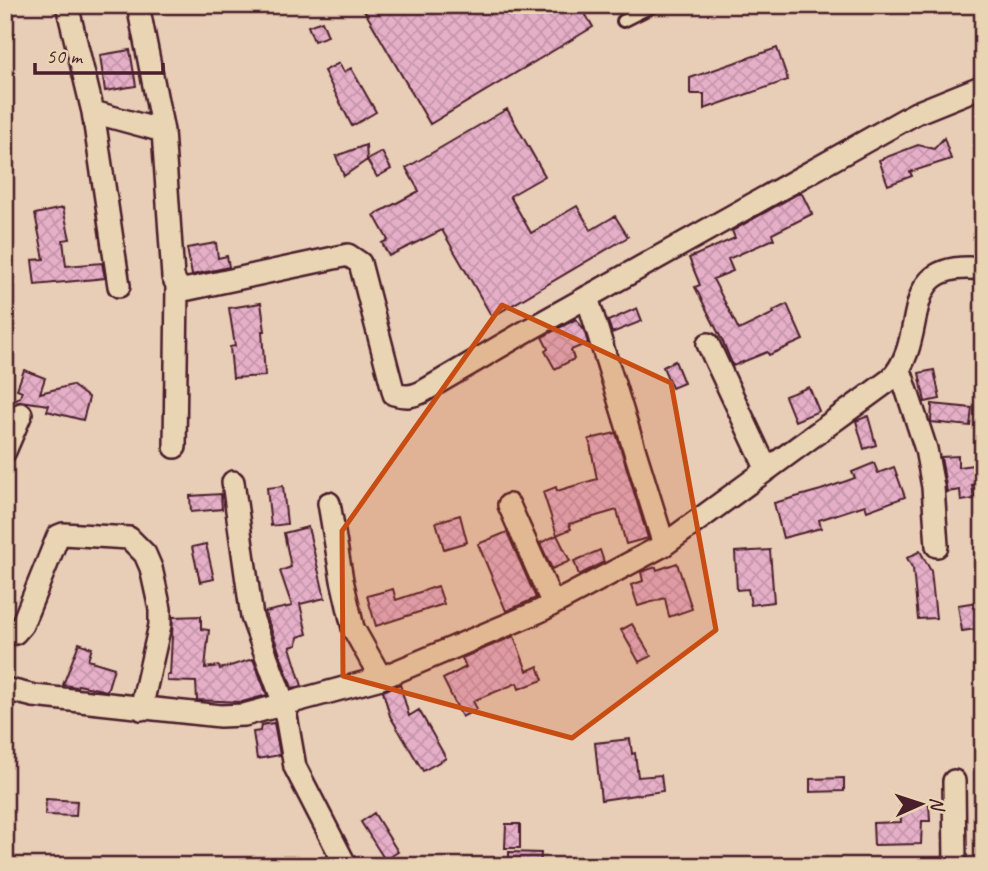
<svg xmlns="http://www.w3.org/2000/svg" width="988" height="871" viewBox="0 0 988 871" font-family="Caveat,sans-serif">
<style>
.building{fill:url(#building-cross-hatch);stroke:#4a1f2b;stroke-width:2}
.lines{fill:none;stroke-linecap:round;stroke-linejoin:round}
.lane-casing{stroke:#4a1f2b;stroke-width:16}
.street-casing{stroke:#4a1f2b;stroke-width:26}
.lane{stroke:#e9d4b3;stroke-width:10}
.street{stroke:#e9d4b3;stroke-width:21}
.marked{fill:#c84d12;fill-opacity:0.2;stroke:#c84d12;stroke-width:5;stroke-linejoin:round}
</style>
<defs>
<pattern id="building-cross-hatch" width="8" height="8" patternUnits="userSpaceOnUse" patternTransform="scale(1.75)"><rect width="8" height="8" fill="#e5afc7"/><path d="M0 0l8 8M0 8l8-8" fill="none" stroke="#c696ab"/></pattern>
</defs>
<rect width="100%" height="100%" fill="#e8cdb7"/>
<filter id="ink" filterUnits="userSpaceOnUse"><feTurbulence type="fractalNoise" baseFrequency=".0143" numOctaves="2"/><feDisplacementMap in="SourceGraphic" scale="14" xChannelSelector="R" yChannelSelector="G"/><feConvolveMatrix kernelMatrix="1 2 1 2 8 2 1 2 1" color-interpolation-filters="sRGB"/></filter>
<g filter="url(#ink)">
<!-- building -->
<path class="building" d="M361,5H580L593,27L430,124Z
M322,21L328,36L314,41L308,26Z
M777,48L788,80L704,109V94H690V78Z
M130,50L136,86L105,91L100,55Z
M339,63L344,72L351,68L376,112L352,126L324,71Z
M507,109L545,176L510,196L531,233L577,206L591,230L615,216L628,237L492,317L442,230L389,256L382,243L388,240L374,215L419,191L406,168Z
M944,138L951,159L910,172L912,176L888,185L879,160L918,145L934,149Z
M366,145L367,160L344,176L336,156Z
M382,152L391,169L377,177L367,160Z
M801,192L812,214L772,234L774,239L728,259L733,271L713,279L739,330L774,313L773,311L787,304L803,340L769,355L767,352L733,366L723,342L695,287L700,285L689,258L735,238L732,231Z
M63,208L70,239L63,240L66,266L102,263L105,278L35,285L32,260L44,259L35,214Z
M216,243L218,258L227,256L229,267L192,275L187,248Z
M261,303L265,331H262L265,376L233,378L230,347L235,346L229,308Z
M637,308L642,321L612,333L608,321Z
M576,319L584,330L588,343L571,350L574,359L555,369L545,351L548,349L542,337Z
M675,361L684,383L672,388L663,367Z
M24,370L45,378L40,393L72,385L89,398L83,420L47,411L49,405L13,400L20,397L22,391L17,389Z
M934,370L940,399L925,402L919,373Z
M809,387L819,411L795,421L785,396Z
M932,404L972,408L970,426L931,422Z
M868,416L876,445L864,449L856,421Z
M616,433L648,538L626,544L617,510L569,524L571,529L557,535L543,492L556,487L557,491L597,479L589,439Z
M958,456V467L980,464L983,484L972,485L974,499L961,501L960,490L947,492L941,457Z
M874,463L878,473L894,467L905,497L867,511L865,505L819,520L821,528L783,538L774,503L821,490L855,478L852,472Z
M283,486L287,524L271,526L267,488Z
M221,494L222,509L191,512L190,496Z
M460,515L467,542L444,549L436,522Z
M308,527L325,598L300,604L307,634L298,637L297,645L290,647L302,686L292,688L265,612L292,606L280,571L291,567L284,533Z
M507,532L536,598L506,611L478,544Z
M557,535L570,561L552,569L540,543Z
M206,544L214,579L200,582L192,547Z
M600,550L604,562L579,575L574,561Z
M770,550L774,602L751,605L748,589L737,590L735,552Z
M920,551L931,571L936,618L918,619L913,569L907,558Z
M677,563L692,609L669,617L665,598L638,606L631,585L643,581L641,572L656,567L657,570Z
M438,586L444,604L376,626L367,596L393,589L396,600Z
M983,601V628L962,631L958,605Z
M201,616V629L209,630L205,668L219,666L220,669L253,659L267,695L242,702L197,700L196,682L167,681V675H170L173,617Z
M632,624L651,656L639,662L621,630Z
M514,636L527,671L538,666L543,680L519,689L517,683L473,701L477,709L462,717L443,679L466,667L462,658Z
M79,643L92,648L88,660L114,668L107,691L78,685L77,687L63,685Z
M400,684L409,716L419,710L446,758L423,771L390,716L383,691Z
M274,723L280,755L257,759L253,732L260,731L261,725Z
M630,739L632,754L635,753L638,777L661,775L663,791L601,800L595,743Z
M844,778V791L810,792V779Z
M46,799L77,801L76,816L45,815Z
M929,804L930,821H922L921,844L874,845L873,823L901,822L900,805Z
M374,813L398,852L385,860L361,822Z
M506,824H520V848H505Z
M509,852L541,853L540,866H509Z"/>
<g class="lines">
<defs>
<path id="lane" d="M623,21L655,5"/>
<path id="street" d="M67,5L93,112L119,286
M138,5L163,131L173,277L177,285L184,290L348,255L360,263L394,394C405,397 411,397 422,392L523,333L916,113L983,86
M93,112L163,131
M587,297L664,545
M708,344L767,470
M900,370L926,449L933,487L937,546
M175,447L177,285
M5,451L21,414
M233,482L252,617L284,704L295,767L346,866
M329,503L342,580L353,628L381,678
M509,505L553,604
M5,634L15,633L22,625L58,536L63,534L129,538L145,554L151,568L160,609V625L141,709
M5,689L34,696L220,716L244,715L381,678L540,611L664,545L891,379C932,336 892,258 983,269
M954,781L955,866"/>
</defs>
<!-- lane casing -->
<use href="#lane" class="lane-casing"/>
<!-- street casing -->
<use href="#street" class="street-casing"/>
<!-- lane -->
<use href="#lane" class="lane"/>
<!-- street -->
<use href="#street" class="street"/>
</g>
</g>
<!-- marked area -->
<path class="marked" d="M502,305L671,383L716,630L572,738L343,676L342,531Z"/>
<!-- margin -->
<rect width="988" height="871" fill="none" stroke="#e9d4b3" stroke-width="28"/>
<rect x="14" y="14" width="960" height="843" fill="none" stroke="#4a1f2b" stroke-width="2.5" filter="url(#ink)"/>
<!-- north arrow -->
<g transform="translate(921 804) rotate(87)" stroke="#e9d4b3" stroke-width="5" paint-order="stroke">
<path d="M0-5L12 26L0 18L-12 26Z" fill="#4a1f2b"/>
<text y="-10" font-size="19" font-weight="bold" text-anchor="middle" fill="#4a1f2b">N</text>
</g>
<!-- scale -->
<path d="M35 63v10h128v-10" fill="none" stroke="#4a1f2b" stroke-width="3.5"/>
<text x="46" y="63" font-size="21" fill="#4a1f2b" stroke="#e9d4b3" stroke-width="5" paint-order="stroke">50 m</text>
</svg>
